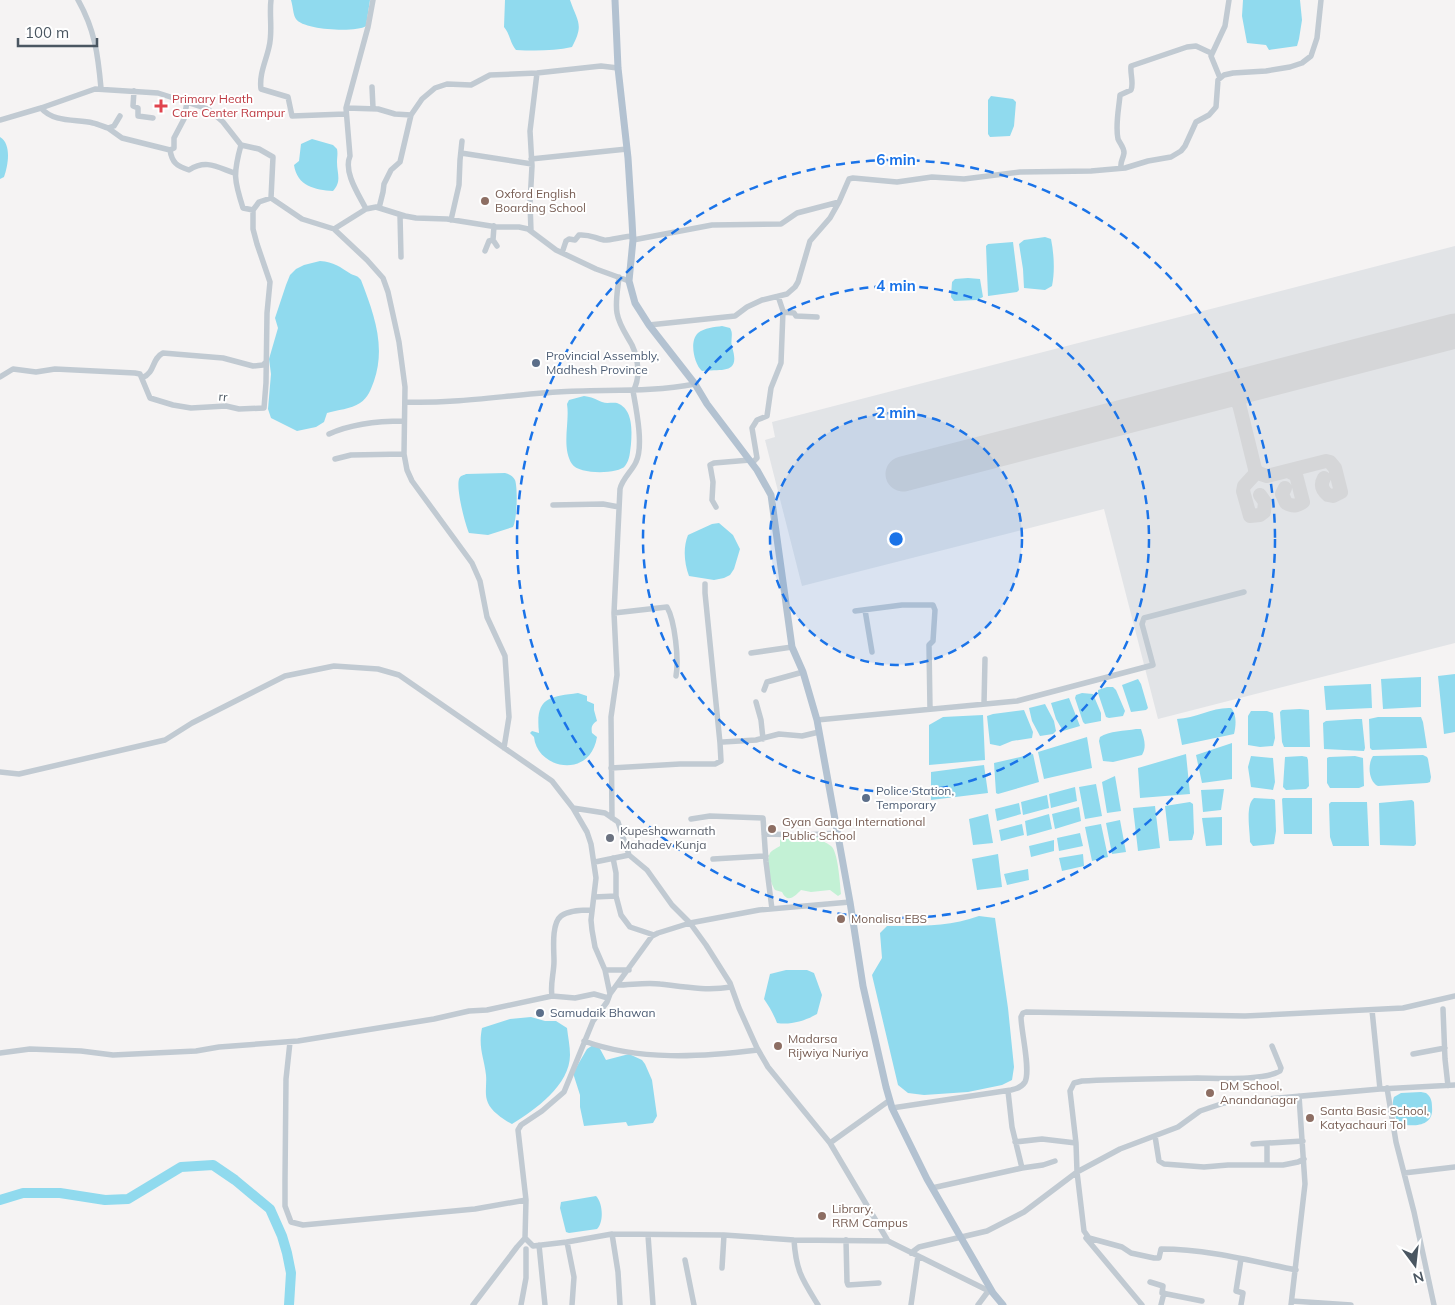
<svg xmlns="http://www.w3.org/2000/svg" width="1455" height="1305" viewBox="0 0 1455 1305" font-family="Mulish,sans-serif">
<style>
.airport{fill:#e2e4e7}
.green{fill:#c3f1d5}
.water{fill:#90daee}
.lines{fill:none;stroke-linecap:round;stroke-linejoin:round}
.river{stroke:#90daee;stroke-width:10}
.taxiway{stroke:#d5d6d8;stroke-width:14}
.runway{stroke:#d5d6d8;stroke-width:35}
.minor{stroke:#c1cad2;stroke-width:5.5}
.major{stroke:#b3c2d1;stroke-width:7}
.ring{fill:none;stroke:#1a73e8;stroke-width:2.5;stroke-dasharray:9 6}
.health-dot{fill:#e0444e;stroke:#fff;stroke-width:2}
.education-dot{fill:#8d6e63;stroke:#fff;stroke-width:2}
.service-dot{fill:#5c6f8a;stroke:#fff;stroke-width:2}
.worship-dot{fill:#6b7280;stroke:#fff;stroke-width:2}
.labels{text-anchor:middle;stroke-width:4;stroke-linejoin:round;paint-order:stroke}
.health-label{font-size:12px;fill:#be3a42;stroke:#fff;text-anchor:start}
.education-label{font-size:12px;fill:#785e54;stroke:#fff;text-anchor:start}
.service-label{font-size:12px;fill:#4e5e75;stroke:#fff;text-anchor:start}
.street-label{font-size:12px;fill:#4a5661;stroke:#fff}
.worship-label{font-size:12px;fill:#5b616d;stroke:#fff;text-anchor:start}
.centre{fill:#1a73e8;stroke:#fff;stroke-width:2.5}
.ring-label{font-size:15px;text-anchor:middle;font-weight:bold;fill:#1a73e8;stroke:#fff;stroke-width:4;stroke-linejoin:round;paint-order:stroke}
</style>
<rect width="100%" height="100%" fill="#f5f3f3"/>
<!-- airport -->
<path class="airport" d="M1455,246V643L1158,719L1104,509L802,586L765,440L775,437L772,422Z"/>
<!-- green -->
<path class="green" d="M818,836C822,842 826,842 831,846C838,851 840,884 841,894L838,896L830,890L811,892L801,890C795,896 788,904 782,892L775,890C770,882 765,863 770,853C772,850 777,848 780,846V840L783,838Z"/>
<!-- water -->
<path class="water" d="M291,0H370L366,26C356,33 303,30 296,19C293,15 293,6 291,0Z
M505,0H570C578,23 584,24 572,47C554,51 535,51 516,50C510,43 510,34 504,27Z
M1243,0H1300L1302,20L1299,39L1297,46L1269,50L1266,45L1247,43L1242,16Z
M991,96L1013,99L1016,102L1014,126L1010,136L990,137L988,134V100Z
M0,137C12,144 8,166 4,177L0,179Z
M312,139L333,145L337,149C338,154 337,157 337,162C337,174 342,181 333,191C315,190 297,186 294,165L299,161L301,144Z
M1045,237L1051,239C1054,254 1055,271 1052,286L1045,290L1024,288L1023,269L1019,244L1024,240Z
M1013,242L1019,290L1017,292L988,296L986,246L988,244Z
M320,261C334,262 340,267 351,274C356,276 358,276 361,280C374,314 386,346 374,381C371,389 368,398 360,403C351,409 337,410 327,413L324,422L316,427L297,431L271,418L268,409L271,374L269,359L278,328L275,318L286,285L290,275L296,269L304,265Z
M968,278L980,279L983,297L977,300L954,301L951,297L952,282L955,279Z
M722,326L730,328C734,334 730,340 732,347C741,375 722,369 702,371C694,364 689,341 698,333C704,328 715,327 722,326Z
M584,396C592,397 595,399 602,402C607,404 612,402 617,403C633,409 632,430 631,444C630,451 630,460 625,466C619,474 579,475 572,464C561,447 570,422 567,404L569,400Z
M505,473C509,474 513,476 515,480C518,488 517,520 513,527L488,535L469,533C465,524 456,489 459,479C461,475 462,476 466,474Z
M719,523L733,535L740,549L734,569L730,575L724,578L714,580L689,576C684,563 683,547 688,535L712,524Z
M1455,674V732L1444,734L1438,676Z
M1421,677V707L1383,709L1381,679Z
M1138,679L1141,684L1148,708L1146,710L1131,712L1122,685Z
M1371,684L1372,708L1326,710L1324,686Z
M1107,687H1113L1116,690L1125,711L1123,716L1109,718L1106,717L1098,693V690Z
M578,693L587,696V701L594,704V710L597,721C592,724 591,727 592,733L597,737C590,780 537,769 534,737L530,733L532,731L539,733C535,697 549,697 578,693Z
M1082,693L1093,694L1101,713V721L1085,724L1083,722L1075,698L1076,695Z
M1069,698L1080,726L1063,731L1056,719L1051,703Z
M1045,704L1054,721L1056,731L1053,734L1040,736L1032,721L1029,708Z
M1231,708C1237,714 1236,726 1234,734L1182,745L1177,719C1196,718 1213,707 1231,708Z
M1300,709L1309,710L1310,747H1284L1282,742L1280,712L1282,710Z
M1024,710L1033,732L1032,738L1012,741L1000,746L990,744L987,716L993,714Z
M1251,711H1267L1273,713L1275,738L1273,746L1260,747L1248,745V716Z
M983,715L985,760L929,765V725L943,717Z
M1378,717H1421L1423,722L1427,748L1372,750L1370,748L1369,719Z
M1356,719H1362L1365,748L1364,751L1324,749L1323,723L1326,721Z
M1136,729H1141C1144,738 1147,747 1142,755L1113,762L1103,761L1099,741L1100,737C1109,731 1125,731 1136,729Z
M1087,737L1092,768L1044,779L1038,752Z
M1232,743V779L1202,783L1196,755Z
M1033,754L1039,782L998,794L996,793L994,763Z
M1186,754L1190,794L1140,798L1138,768Z
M1423,755L1427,757L1428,759L1431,777L1430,782L1427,783L1378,786C1369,782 1367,765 1373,756Z
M1251,756L1273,758L1275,782L1273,790L1251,787L1248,767Z
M1302,756L1307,757L1308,760L1309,786L1306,789L1286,790L1283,787L1285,757Z
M1355,756L1363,758L1364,786L1359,788H1330L1327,783V758L1329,757Z
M984,765L988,793L931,800V772Z
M1115,776L1121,811L1107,813L1102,782Z
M1096,784L1102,816L1085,819L1079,787Z
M1075,787L1077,801L1051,808L1049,794Z
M1224,789L1221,810L1203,812L1201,790Z
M1047,795L1049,808L1023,815L1021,802Z
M1254,798L1273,799L1275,800L1276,831L1274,844L1253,846L1250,842C1250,831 1245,805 1254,798Z
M1283,798H1312V834H1284L1282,799Z
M1412,800L1414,802L1416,844L1414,846L1380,845L1379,803Z
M1190,802L1193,804L1194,833L1192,840L1169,841L1165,806Z
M1331,802H1367L1369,846H1333L1330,837L1329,804Z
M1019,803L1021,814L997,821L995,809Z
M1155,806L1160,848L1138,851L1133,808Z
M1079,807L1081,821L1055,829L1052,814Z
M988,814L993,843L973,845L969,819Z
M1049,814L1052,829L1027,836L1025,821Z
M1222,817V845L1206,846L1202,818Z
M1120,820L1126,852L1112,854L1106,823Z
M1022,824L1024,835L1001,841L999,830Z
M1101,824L1108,857L1092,861L1085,827Z
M1080,833L1083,846L1059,851L1057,838Z
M1054,840V851L1031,857L1029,846Z
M998,854L1002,887L977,890L972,859Z
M1083,854L1084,866L1062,871L1059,858Z
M1028,869L1029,880L1007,885L1004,874Z
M979,916L995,918L1008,1008L1014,1067L1012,1080L1002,1085L968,1092L924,1095L908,1093L898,1085L872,975L882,958L880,933L887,926C919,926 949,927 979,916Z
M786,970H807L814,973L822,995L817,1014C805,1021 791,1025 777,1023C774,1015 769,1006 764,999L770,974Z
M531,1017L545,1021H556L567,1028C568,1037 570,1046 570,1055C570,1085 535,1110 512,1124C504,1120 491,1111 488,1103C484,1094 487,1085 486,1075C484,1057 478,1048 482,1028L510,1019Z
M593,1045L599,1047L606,1060L629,1054L642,1060L645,1064L652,1080L657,1116L653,1123L628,1126L626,1122L584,1126L580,1107V1095L573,1073L587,1049Z
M1421,1092L1426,1093C1431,1097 1432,1101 1432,1107C1434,1126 1415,1127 1400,1124C1394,1118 1391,1105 1394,1097L1401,1093Z
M596,1196C603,1203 604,1222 597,1229L569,1233L566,1232L560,1208L561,1202Z"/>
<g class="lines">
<!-- river -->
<path class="river" d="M0,1200L23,1193H60L105,1200L128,1199L181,1167L213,1165L235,1180L270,1209L282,1236L287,1253L291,1273L289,1305"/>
<!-- taxiway -->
<path class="taxiway" d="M1253,383L1242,393L1239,404L1255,469L1258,473L1267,476L1326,461L1330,462L1335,468L1341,492L1333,496L1328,495C1322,490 1320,485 1324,478
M1218,392L1228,394L1239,404
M1255,469V474L1244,486L1243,491L1250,516L1260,515L1264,512L1265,502L1260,495
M1285,488L1282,494L1286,503C1293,507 1297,506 1303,502L1296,475L1288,471"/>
<!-- runway -->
<path class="runway" d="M903,474L1455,331"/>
<!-- minor -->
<path class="minor" d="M78,0C95,30 98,55 101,88
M271,0C269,15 273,32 269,47C266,61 259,74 261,89L288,97L292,116L345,114
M1220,78L1211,56L1225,26L1229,0
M372,87L373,108
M134,91L133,106L138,108V116L153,118
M41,108C54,123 76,119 93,123C98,124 104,127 108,128
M346,108L378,109L395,114L411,115L422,99L435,88L447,84L471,85L490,75L537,73L601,66L618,68
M120,116L114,126L108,128L122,138L170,150C172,163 177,166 189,170C206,159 217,167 234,173
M0,120L41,108L95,89L158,93L208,109L223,122L241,145L259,149L273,157L271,198L302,219L334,229L367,260L383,278L388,292L399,342L405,387L404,454L407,470L412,481L472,563L480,581L487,617L505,656L509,717L504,748
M241,145C233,174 234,180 243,208L253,210
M170,150L174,148V138L184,119L187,102
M461,153L532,164
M531,159L627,149
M1121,168C1120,161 1123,160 1124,153C1124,147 1120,144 1118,139C1115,125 1119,108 1120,95L1131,90C1134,83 1130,74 1131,66L1187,47L1196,46L1211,53
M379,208L383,192L384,184L391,170L400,162L411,115
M366,209C359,195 343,172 350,156L346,108L368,27L373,0
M400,215L401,257
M451,220L459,185L460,160L462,141
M494,226L493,240L497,246
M334,229L366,209L376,207L405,216L416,218L447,219L497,227H519L528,229L556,250L596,269L629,281
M531,231L530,203L532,166L530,131L537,73
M633,240L712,225L781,224L797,213L839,202L849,179L853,178L897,182L932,177L964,179L1020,172L1091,171L1125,168L1148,161L1171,157L1181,151L1185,146L1196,122L1209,115L1216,107L1218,80L1224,75L1233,73L1266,71L1290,67L1302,63L1311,56L1317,38L1321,0
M485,251L489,241L493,240
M562,253L566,241L569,239L575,240L579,235C590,234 594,238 604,240C607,241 626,236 633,236
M783,312L794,313L796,316L817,317
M649,325L735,316L747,307L762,300L787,294L795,287L798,282L810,241L830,218L839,202
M0,377L13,369L36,372L55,369L135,373L140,374L150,398L173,405L191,408L226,406L239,409L264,408L266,383L267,313L270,282L257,244L253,229V210L259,202L271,198
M142,378C156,372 151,359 163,353L223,358L253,366L263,365L266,362
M405,402C455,404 507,395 557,392C603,389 649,393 695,384
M329,434C351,424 381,421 404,421
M335,459L351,455L404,454
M752,463L757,458L752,428L757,420L767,416L771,388L781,363L783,311L778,296
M553,505L603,504L619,507
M716,507L712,500L713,482L710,465L714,463L750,460
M705,584V593L720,743
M865,610L872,652
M855,611L902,605H933L935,610L933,641L929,645L930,709
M614,613L667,607C675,621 679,660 676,676
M751,653L792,647
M764,690L767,682L803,672
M756,702L761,720L763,739
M984,704L985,659
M817,720L1017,701L1153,665L1142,624L1144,618L1244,592
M611,768L680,764H715L721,761L720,743L723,742L756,740L779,734L802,736L819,732
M0,772L19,774L165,740L192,723L285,676L334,666L378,669L399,675L552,781L573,808L605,813L618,822L629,855L647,870L672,905L690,923L706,945L730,983L739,1008L757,1048L768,1067L830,1143L888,1241
M573,808L587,832L591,844L596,878L591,920L592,930L595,947L605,970L610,994
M612,818L611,717L617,675L614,613L620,489C622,479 632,471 636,462C644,446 636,408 633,391C641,378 638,358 632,345C626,334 619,325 617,313C615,301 618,288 619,277
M691,819L710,816L763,818L766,862L772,909
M764,834L805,835L837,833
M613,858L616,873V896
M713,859L766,856
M595,862L629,855
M594,897L616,896L621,915L630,927L654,935
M850,902L759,910L690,923L658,933L652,936L610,994L607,1002L593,1021L564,1092L542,1111L521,1125L518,1130L526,1200L525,1238L533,1246L567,1242L612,1234L724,1235L794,1240L888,1241L993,1293
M605,970H629
M617,985C631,985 646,982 660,984C685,987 707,991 731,987
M552,996C550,984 554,973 554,961C554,950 551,924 561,916C569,910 583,910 592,910
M1443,1009L1445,1059L1448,1086
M1372,1010L1380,1089
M584,1041C639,1061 701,1057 758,1050
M290,1042L286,1079L285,1180V1206L291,1222L303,1225L475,1209L526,1200
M1272,1046L1281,1068L1280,1071C1264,1081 1217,1078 1197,1078C1158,1079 1120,1079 1082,1081L1074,1083L1070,1091L1076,1143L1077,1172L1084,1231L1089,1238L1122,1247L1131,1253L1154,1258H1159L1161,1249C1206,1249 1252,1261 1296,1270
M0,1053L30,1049L81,1051L113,1055L196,1051L219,1047L298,1041L434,1019L469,1011L487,1010L552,996L575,998L594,994L608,998
M1413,1054L1445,1048
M1387,1088L1396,1142L1414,1212L1434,1305
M1008,1091L1012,1127L1022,1168
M892,1108L1011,1090C1016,1089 1022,1087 1025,1082C1031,1070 1021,1031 1021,1017L1023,1013L1026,1012L1245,1016L1403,1008L1455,996
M1155,1136L1159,1161L1164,1164L1204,1167L1228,1165H1283L1298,1162L1304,1159
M1015,1142L1042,1139L1076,1143
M830,1143L890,1100
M1253,1144L1303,1141
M1267,1144V1165
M1404,1173L1455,1167
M932,1188L1022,1168L1043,1165L1055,1161
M612,1234L618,1272L620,1305
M648,1235L653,1305
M1086,1238L1142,1305
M794,1240C796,1271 802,1279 818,1305
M846,1240L847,1282L848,1285L879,1283
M567,1242L574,1277L572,1305
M539,1245L545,1305
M911,1253L919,1247L987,1231L1024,1212L1077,1172L1120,1149L1178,1127L1200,1111L1224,1103L1380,1089L1455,1085
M1241,1259L1236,1291L1243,1293L1241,1305
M685,1260L694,1305
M722,1268L724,1235
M1150,1282L1163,1286L1162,1293L1202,1301
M1292,1301L1351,1305
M473,1305L517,1247L525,1238
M521,1305L526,1278V1249
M911,1305L918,1256
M978,1305L989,1290
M1161,1305L1164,1293
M1291,1305L1305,1184L1299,1096"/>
<!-- major -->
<path class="major" d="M615,0L618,68L628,158L632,221L633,240L629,281L635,303L649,325L695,384L707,404L757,470L771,495L792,647L803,672L817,720L850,902L863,986L886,1087L892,1108L927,1179L993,1293L1003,1305"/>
</g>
<!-- distance rings -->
<circle cx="896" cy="539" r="126" fill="#1a73e8" fill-opacity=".12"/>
<g class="ring">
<circle cx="896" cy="539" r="126"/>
<circle cx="896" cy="539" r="253"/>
<circle cx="896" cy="539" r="379"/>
</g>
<!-- markers -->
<path class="health-dot" d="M158.5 98.5h5v5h5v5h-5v5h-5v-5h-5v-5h5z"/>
<g class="education-dot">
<circle cx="485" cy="201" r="5"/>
<circle cx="772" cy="829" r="5"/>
<circle cx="841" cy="919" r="5"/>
<circle cx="778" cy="1046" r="5"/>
<circle cx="1210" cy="1093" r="5"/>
<circle cx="1310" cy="1118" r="5"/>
<circle cx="822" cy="1216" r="5"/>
</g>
<g class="service-dot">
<circle cx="536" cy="363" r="5"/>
<circle cx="866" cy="798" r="5"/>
<circle cx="540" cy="1013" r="5"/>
</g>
<circle class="worship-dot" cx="610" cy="838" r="5"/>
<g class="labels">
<!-- health labels -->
<g class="health-label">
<text x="172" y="103">Primary Heath<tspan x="172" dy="14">Care Center Rampur</tspan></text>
</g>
<!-- education labels -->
<g class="education-label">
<text x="495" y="198">Oxford English<tspan x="495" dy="14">Boarding School</tspan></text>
<text x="782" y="826">Gyan Ganga International<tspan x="782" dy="14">Public School</tspan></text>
<text x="851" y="923">Monalisa EBS</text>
<text x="788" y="1043">Madarsa<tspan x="788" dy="14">Rijwiya Nuriya</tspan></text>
<text x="1220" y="1090">DM School,<tspan x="1220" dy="14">Anandanagar</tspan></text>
<text x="1320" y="1115">Santa Basic School,<tspan x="1320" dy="14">Katyachauri Tol</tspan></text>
<text x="832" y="1213">Library,<tspan x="832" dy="14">RRM Campus</tspan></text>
</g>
<!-- service labels -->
<g class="service-label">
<text x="546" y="360">Provincial Assembly,<tspan x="546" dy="14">Madhesh Province</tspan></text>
<text x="876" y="795">Police Station,<tspan x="876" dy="14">Temporary</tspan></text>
<text x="550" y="1017">Samudaik Bhawan</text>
</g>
<!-- street labels -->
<g class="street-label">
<text transform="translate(223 397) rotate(5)" y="4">rr</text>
</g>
<!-- worship labels -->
<g class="worship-label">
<text x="620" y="835">Kupeshawarnath<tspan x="620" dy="14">Mahadev Kunja</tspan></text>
</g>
</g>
<circle cx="896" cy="539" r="8" class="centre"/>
<g class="ring-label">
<text x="896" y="165">6 min</text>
<text x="896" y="291">4 min</text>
<text x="896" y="418">2 min</text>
</g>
<!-- north arrow -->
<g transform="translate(1415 1265) rotate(165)" stroke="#ffffff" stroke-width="4" paint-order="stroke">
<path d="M0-4L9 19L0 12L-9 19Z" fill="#4a5661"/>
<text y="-8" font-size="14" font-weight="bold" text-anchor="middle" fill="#4a5661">N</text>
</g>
<!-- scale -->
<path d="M18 38v8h79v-8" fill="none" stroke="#4a5661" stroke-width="2.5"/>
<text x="25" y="38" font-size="15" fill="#4a5661" stroke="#ffffff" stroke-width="4" paint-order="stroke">100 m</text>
</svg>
